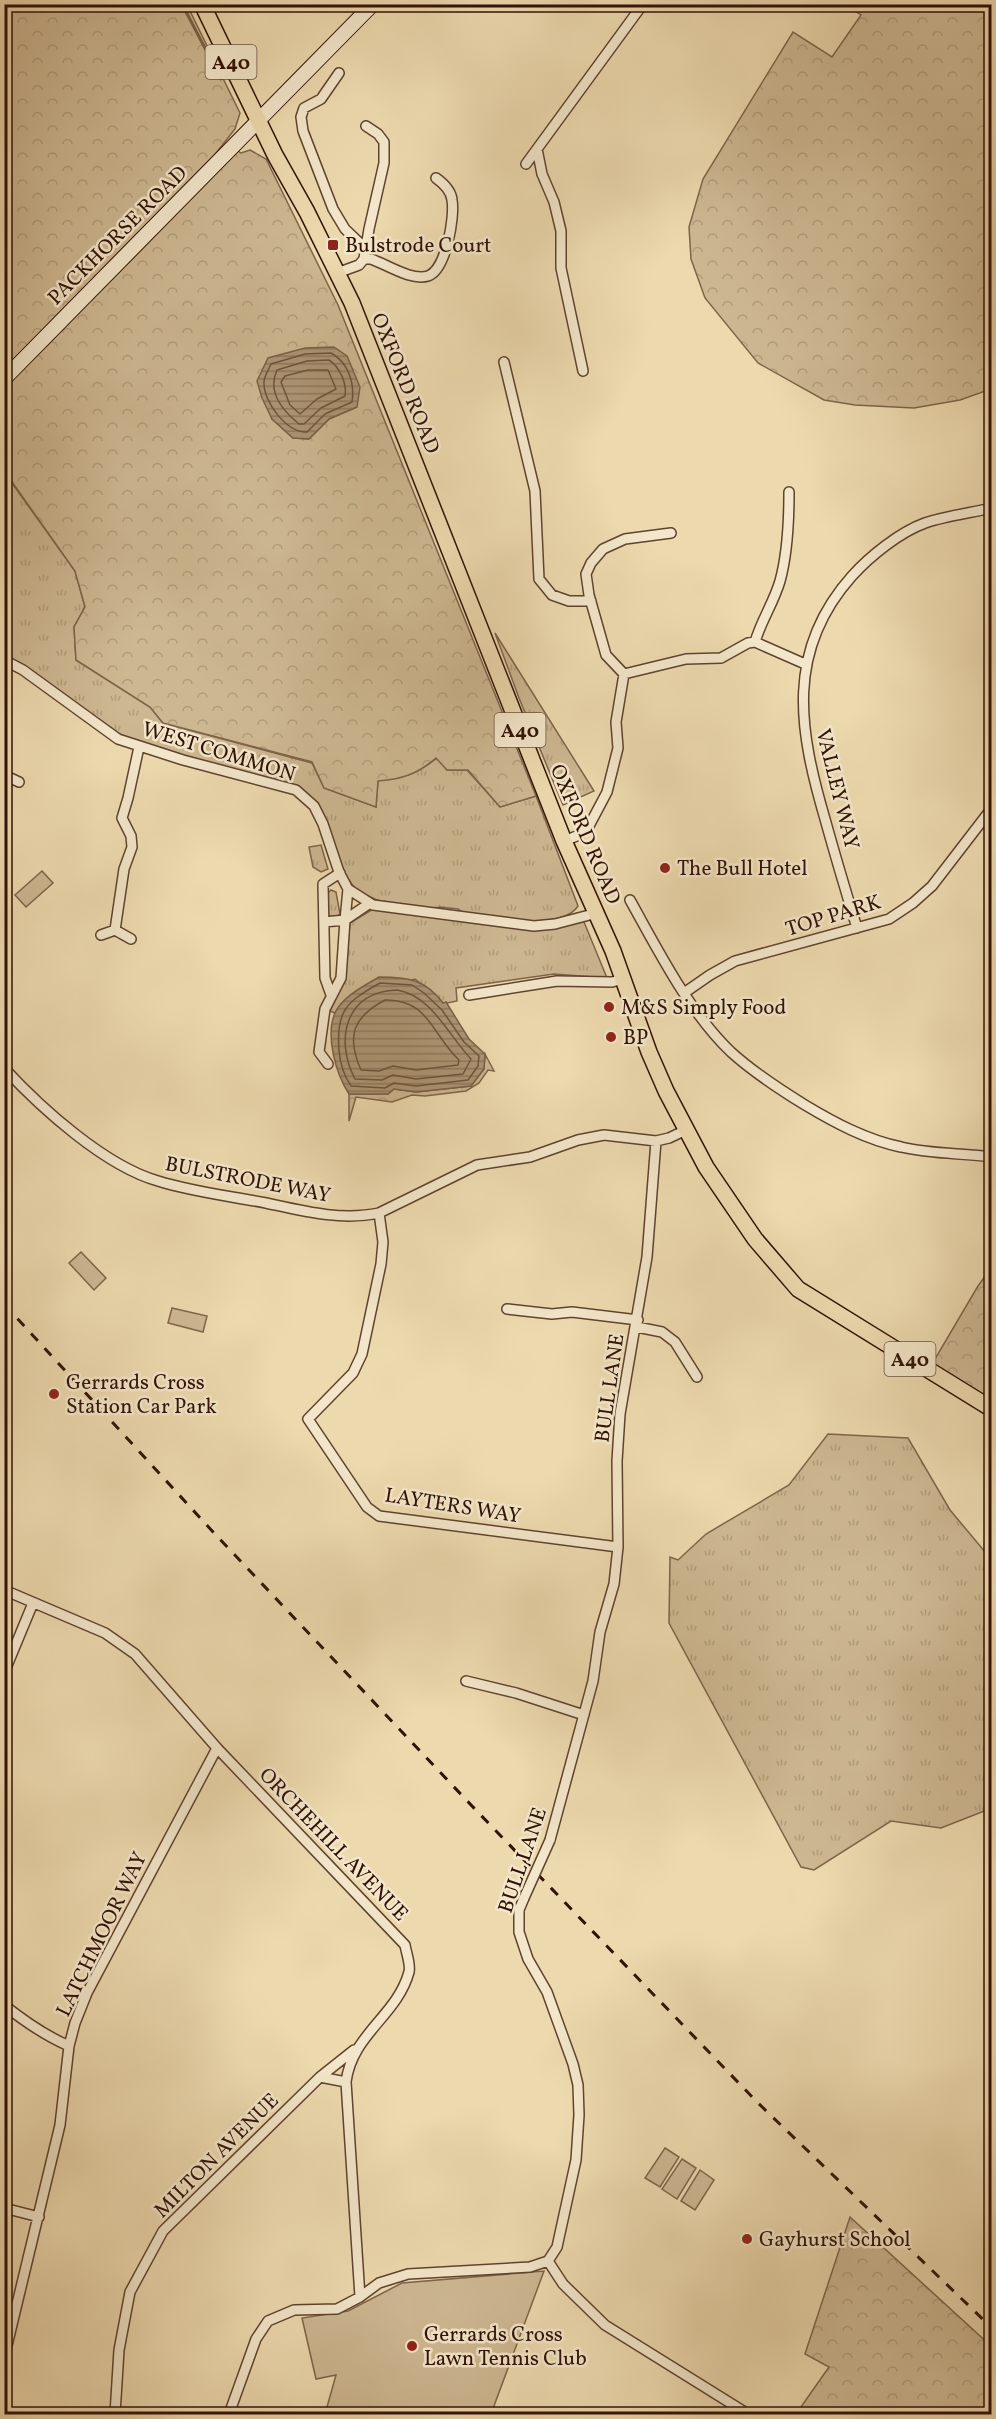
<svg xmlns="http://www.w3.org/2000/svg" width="996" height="2419" viewBox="0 0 996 2419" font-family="Vollkorn,serif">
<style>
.grass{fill:url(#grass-tufts);stroke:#7e644a;stroke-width:1.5}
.forest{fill:url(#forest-crowns);stroke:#7e644a;stroke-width:1.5;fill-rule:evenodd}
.pitch{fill:#cdb791;stroke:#7e644a;stroke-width:1.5}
.water{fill:url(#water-rules);stroke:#7b6047;stroke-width:1.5}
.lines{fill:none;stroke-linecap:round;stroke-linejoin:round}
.shore{stroke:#6e533c;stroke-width:1.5}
.stream{stroke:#7b6047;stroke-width:3}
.minor-casing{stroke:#5f432e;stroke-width:12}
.secondary-casing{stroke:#301104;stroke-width:16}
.primary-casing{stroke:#301104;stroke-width:18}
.minor{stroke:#f3e6ca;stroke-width:9}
.secondary{stroke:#f3e6ca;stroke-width:14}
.primary{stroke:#edd9ae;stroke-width:15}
.rail{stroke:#301104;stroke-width:3;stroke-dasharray:10 10;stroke-linecap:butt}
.minor-bridge-casing{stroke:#5f432e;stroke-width:12;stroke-linecap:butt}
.minor-bridge{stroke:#f3e6ca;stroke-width:9}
.poi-dot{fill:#8f2418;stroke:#f3e6ca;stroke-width:2}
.labels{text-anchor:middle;stroke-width:5;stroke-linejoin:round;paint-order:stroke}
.shield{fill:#f3e6ca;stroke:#6a513f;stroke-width:1.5}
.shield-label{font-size:20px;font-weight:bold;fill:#301104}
.street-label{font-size:21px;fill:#301104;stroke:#f3e6ca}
.poi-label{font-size:21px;fill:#301104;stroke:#f3e6ca;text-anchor:start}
</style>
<defs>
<pattern id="grass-tufts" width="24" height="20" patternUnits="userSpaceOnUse" patternTransform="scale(1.5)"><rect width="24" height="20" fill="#cdb791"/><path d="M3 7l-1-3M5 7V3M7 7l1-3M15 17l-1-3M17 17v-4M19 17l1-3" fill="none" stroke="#b09c7b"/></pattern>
<pattern id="forest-crowns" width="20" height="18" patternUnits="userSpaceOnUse" patternTransform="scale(1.5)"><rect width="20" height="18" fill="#cdb791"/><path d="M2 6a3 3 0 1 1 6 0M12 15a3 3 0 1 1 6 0" fill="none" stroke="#b09c7b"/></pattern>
<pattern id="water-rules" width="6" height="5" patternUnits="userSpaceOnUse" patternTransform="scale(1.5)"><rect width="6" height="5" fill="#ad9574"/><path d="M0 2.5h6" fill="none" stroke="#8d785d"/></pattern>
</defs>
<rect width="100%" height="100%" fill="#edd9ae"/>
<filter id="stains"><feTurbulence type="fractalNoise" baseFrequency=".00333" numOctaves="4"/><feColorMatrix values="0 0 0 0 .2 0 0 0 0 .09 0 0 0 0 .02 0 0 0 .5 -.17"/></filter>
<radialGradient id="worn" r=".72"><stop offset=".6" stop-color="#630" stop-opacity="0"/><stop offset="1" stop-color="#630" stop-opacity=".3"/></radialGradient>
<!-- grass -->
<path class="grass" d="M4,472L75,571L85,607L74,627L76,660L150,707L163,723L312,763L324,788L376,807L378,780C403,779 417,774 437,758L447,770H467L500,807L536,796L578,906C562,931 493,918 467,915L458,909L440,907L427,910L377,900L357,891L342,871L311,798L172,755L123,736L5,654Z
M495,633L594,791L563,805L519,698Z
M321,845L328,869L321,872L313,867L309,847Z
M331,890L336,892L340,914L335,918L327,916L326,895Z
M373,909L529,929L584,922L607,978L554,974L456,988L457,1001L443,1004L438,997L415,979L342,1003L335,1013L330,1011L345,977L350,923Z
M828,1434L908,1438L950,1510L991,1559L992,1808L941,1828L891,1821L814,1870L801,1867L669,1623L670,1557L678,1560L706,1534L789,1485Z"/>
<!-- forest -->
<path class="forest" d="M5,4L187,5L240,113L235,129L213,157L5,368Z
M846,5H991V389L960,400L914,408L855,405L824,400L758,363L705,298L691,259L689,227L703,179L793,32L832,57L861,15Z
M250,150L266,159L338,305L536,796L500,807L468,770H447L436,758C417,774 403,779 378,781L376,807L324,788L312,762L163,723L150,707L76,660L74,627L85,607L75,571L5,472L4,385L238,151L241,153ZM357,407L329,419L309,439L293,438L272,419Z
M485,1054L494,1071L488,1070L479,1083L466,1091L425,1096L412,1095L392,1102L356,1097L349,1121V1094H388L394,1089L416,1092L471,1086L484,1069Z
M991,1268V1399L932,1364L978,1286Z
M850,2217L991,2346V2414H796L829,2367L805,2354Z"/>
<!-- pitch -->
<path class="pitch" d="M42,871L53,883L26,907L15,895Z
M81,1252L106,1278L94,1290L69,1263Z
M172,1308L207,1316L203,1332L168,1323Z
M665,2148L679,2157L660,2187L645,2178Z
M682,2159L696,2168L677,2199L662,2189Z
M700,2170L714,2180L695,2210L681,2201Z
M544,2271L491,2414H325L336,2375L316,2379L302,2318L348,2311L402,2283Z"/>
<!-- water -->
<path class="water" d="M334,347L347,356L360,387L357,407L329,419L309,439L293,438L272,419L262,398L257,381L268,358L305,348Z
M379,977C407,977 425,979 443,1003L446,1002L469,1039L485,1054L484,1069L471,1086L416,1092L394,1089L388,1094H349C336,1074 325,1036 335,1013C343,996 364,986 379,977Z"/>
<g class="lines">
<!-- shore -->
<path class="shore" d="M331,353C348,362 355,383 352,402L325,414L307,432C287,433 263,402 264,382C264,376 269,369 271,364L305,354Z
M329,360C340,367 347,384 345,396L321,408L304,424H299C282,410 267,392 277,370L307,361Z
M308,370H328L336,389L317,399L300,414L290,405L281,382L285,376Z
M380,983L412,985L424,993L442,1010L464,1042L479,1056L478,1066L468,1080L416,1086L394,1083L385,1088L351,1086C344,1076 340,1063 339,1050C336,1011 346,1002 380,983Z
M397,990C431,995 449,1036 471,1059L463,1074L416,1079L393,1075L382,1080L355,1079C334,1039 346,991 397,990Z
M385,1000C429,999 432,1035 459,1060L458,1065L416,1070L393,1066L379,1071L361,1070C346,1036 353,1017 385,1000Z"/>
<!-- stream -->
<path class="stream" d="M182,4L221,79"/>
<defs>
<path id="minor" d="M339,73L321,99L304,108L301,117L303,131L333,209L345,229L366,249
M537,149L542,174L554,202L561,231V268L583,371
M526,164L643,4
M364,259H371C388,265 411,281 428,276C446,270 455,217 452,200C451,190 443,183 436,178
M337,273L359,265L364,259L369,229L384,163V142L378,134L366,126
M504,362L535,491L539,579L552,595L569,601H591
M755,642C761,621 774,602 780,581C788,552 789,521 789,492
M755,642L805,664
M4,660L23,670L118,739L183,760L296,790L314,806L323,824L339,872L348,889L373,905L534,926L555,924L597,913
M624,674L606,655L589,595L586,574L591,563L603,549L625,539L671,533
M4,775L19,782
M564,841L579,835L589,826L607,792L618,748L616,722L624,674L686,659L721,658L748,643L755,642
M630,900C658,950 689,1012 731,1052C753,1072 779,1089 805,1105C835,1123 867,1140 901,1147C930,1154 961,1153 992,1157
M324,922L345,920L348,889
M857,928C846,892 835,855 825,819C799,730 785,651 852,576C870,556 900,532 925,523C946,516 970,513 992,508
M101,935L115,930
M131,939L115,930L124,869L132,847L131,836L122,818L128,798L139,747
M684,993L710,975L735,961L889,919L913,903L932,886L992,808
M331,995L325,978L323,884L340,873
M469,995L557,981L612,982L623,979
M328,1064L319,1052L325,1009L341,978L345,920L370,903
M4,1068C41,1108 105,1166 158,1181C193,1192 230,1196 266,1203C303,1211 341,1221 379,1213L477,1165L530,1157L578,1140L604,1135L656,1141L669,1138L686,1130
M379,1213L383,1242L381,1264L362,1354L353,1373L308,1419L367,1507L379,1516L618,1547
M507,1309L552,1314L572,1312L638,1320
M637,1327L662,1332L675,1342L697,1377
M4,1590L105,1633L135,1654L217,1748L405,1945C406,1952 411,1965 409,1972C397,2016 352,2034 346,2082L360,2297
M4,1673L33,1603
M466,1681L516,1693L584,1715
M550,1840L593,1681L600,1632L614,1584L618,1547L617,1461L620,1414L647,1257L656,1141
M4,2005C24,2021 46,2036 69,2046
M320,2077L346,2082
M4,2208L39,2217
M548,2261L563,2284L605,2325L748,2414
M4,2358L60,2125L69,2046L75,2023L87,1993L217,1748
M115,2414L119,2350L130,2292L163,2231L320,2077L354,2050
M229,2414L256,2339L268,2321L294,2310L337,2309L360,2297L379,2283L408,2274L530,2267L548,2261L557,2247L576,2160L579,2115L578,2085L573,2064L547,1992L528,1959L519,1932V1910L524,1898"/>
<path id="secondary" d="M4,379L373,4"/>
<path id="primary" d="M202,4L275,155L307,212L352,303L564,841L613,951L649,1052L666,1091L706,1167L755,1239L798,1289L992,1409"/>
</defs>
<!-- minor casing -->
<use href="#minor" class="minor-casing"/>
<!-- secondary casing -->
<use href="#secondary" class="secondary-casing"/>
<!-- primary casing -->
<use href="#primary" class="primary-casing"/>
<!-- minor -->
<use href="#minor" class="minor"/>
<!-- secondary -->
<use href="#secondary" class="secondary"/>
<!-- primary -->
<use href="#primary" class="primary"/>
<!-- rail -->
<path class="rail" d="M4,1304L214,1533L472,1806L758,2103L992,2328"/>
<defs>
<path id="minor-bridge" d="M524,1898L550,1840"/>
</defs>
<!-- minor-bridge casing -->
<use href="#minor-bridge" class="minor-bridge-casing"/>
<!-- minor-bridge -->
<use href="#minor-bridge" class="minor-bridge"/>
</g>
<!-- markers -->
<g class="poi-dot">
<rect x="327" y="239" width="12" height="12" rx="3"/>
<circle cx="665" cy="868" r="6"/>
<circle cx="609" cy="1007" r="6"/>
<circle cx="611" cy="1037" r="6"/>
<circle cx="54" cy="1394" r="6"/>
<circle cx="747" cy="2239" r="6"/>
<circle cx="412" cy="2346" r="6"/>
</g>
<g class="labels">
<!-- shield labels -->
<g class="shield">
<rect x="205.5" y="45" width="51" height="34" rx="4.5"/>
<rect x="494.5" y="713" width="51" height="34" rx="4.5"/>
<rect x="884.5" y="1342" width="51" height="34" rx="4.5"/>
</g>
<g class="shield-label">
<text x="231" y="69">A40</text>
<text x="520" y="737">A40</text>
<text x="910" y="1366">A40</text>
</g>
<!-- street labels -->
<g class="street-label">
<text transform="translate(117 235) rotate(-45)" y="7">PACKHORSE ROAD</text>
<text transform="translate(406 383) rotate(68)" y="7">OXFORD ROAD</text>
<text transform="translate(219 751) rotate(17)" y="7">WEST COMMON</text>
<text transform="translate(838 789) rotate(76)" y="7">VALLEY WAY</text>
<text transform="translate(586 834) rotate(67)" y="7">OXFORD ROAD</text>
<text transform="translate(833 915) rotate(-17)" y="7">TOP PARK</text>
<text transform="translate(248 1179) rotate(11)" y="7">BULSTRODE WAY</text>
<text transform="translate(609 1388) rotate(-82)" y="7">BULL LANE</text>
<text transform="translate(453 1505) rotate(9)" y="7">LAYTERS WAY</text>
<text transform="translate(334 1844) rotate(46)" y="7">ORCHEHILL AVENUE</text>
<text transform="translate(522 1860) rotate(-71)" y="7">BULL LANE</text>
<text transform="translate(101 1934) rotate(-64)" y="7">LATCHMOOR WAY</text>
<text transform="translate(216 2155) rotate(-45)" y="7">MILTON AVENUE</text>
</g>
<!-- poi labels -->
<g class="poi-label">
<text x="345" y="252">Bulstrode Court</text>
<text x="677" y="875">The Bull Hotel</text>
<text x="621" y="1014">M&amp;S Simply Food</text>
<text x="623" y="1044">BP</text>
<text x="66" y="1389">Gerrards Cross<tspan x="66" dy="24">Station Car Park</tspan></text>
<text x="759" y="2246">Gayhurst School</text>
<text x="424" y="2341">Gerrards Cross<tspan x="424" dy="24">Lawn Tennis Club</tspan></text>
</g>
</g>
<!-- margin -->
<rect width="996" height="2419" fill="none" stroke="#edd9ae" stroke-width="24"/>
<rect x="6" y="6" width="984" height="2407" fill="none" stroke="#301104" stroke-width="3"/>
<rect x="12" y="12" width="972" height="2395" fill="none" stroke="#301104" stroke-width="1.5"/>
<rect width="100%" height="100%" filter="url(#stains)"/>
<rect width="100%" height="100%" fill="url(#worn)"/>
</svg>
